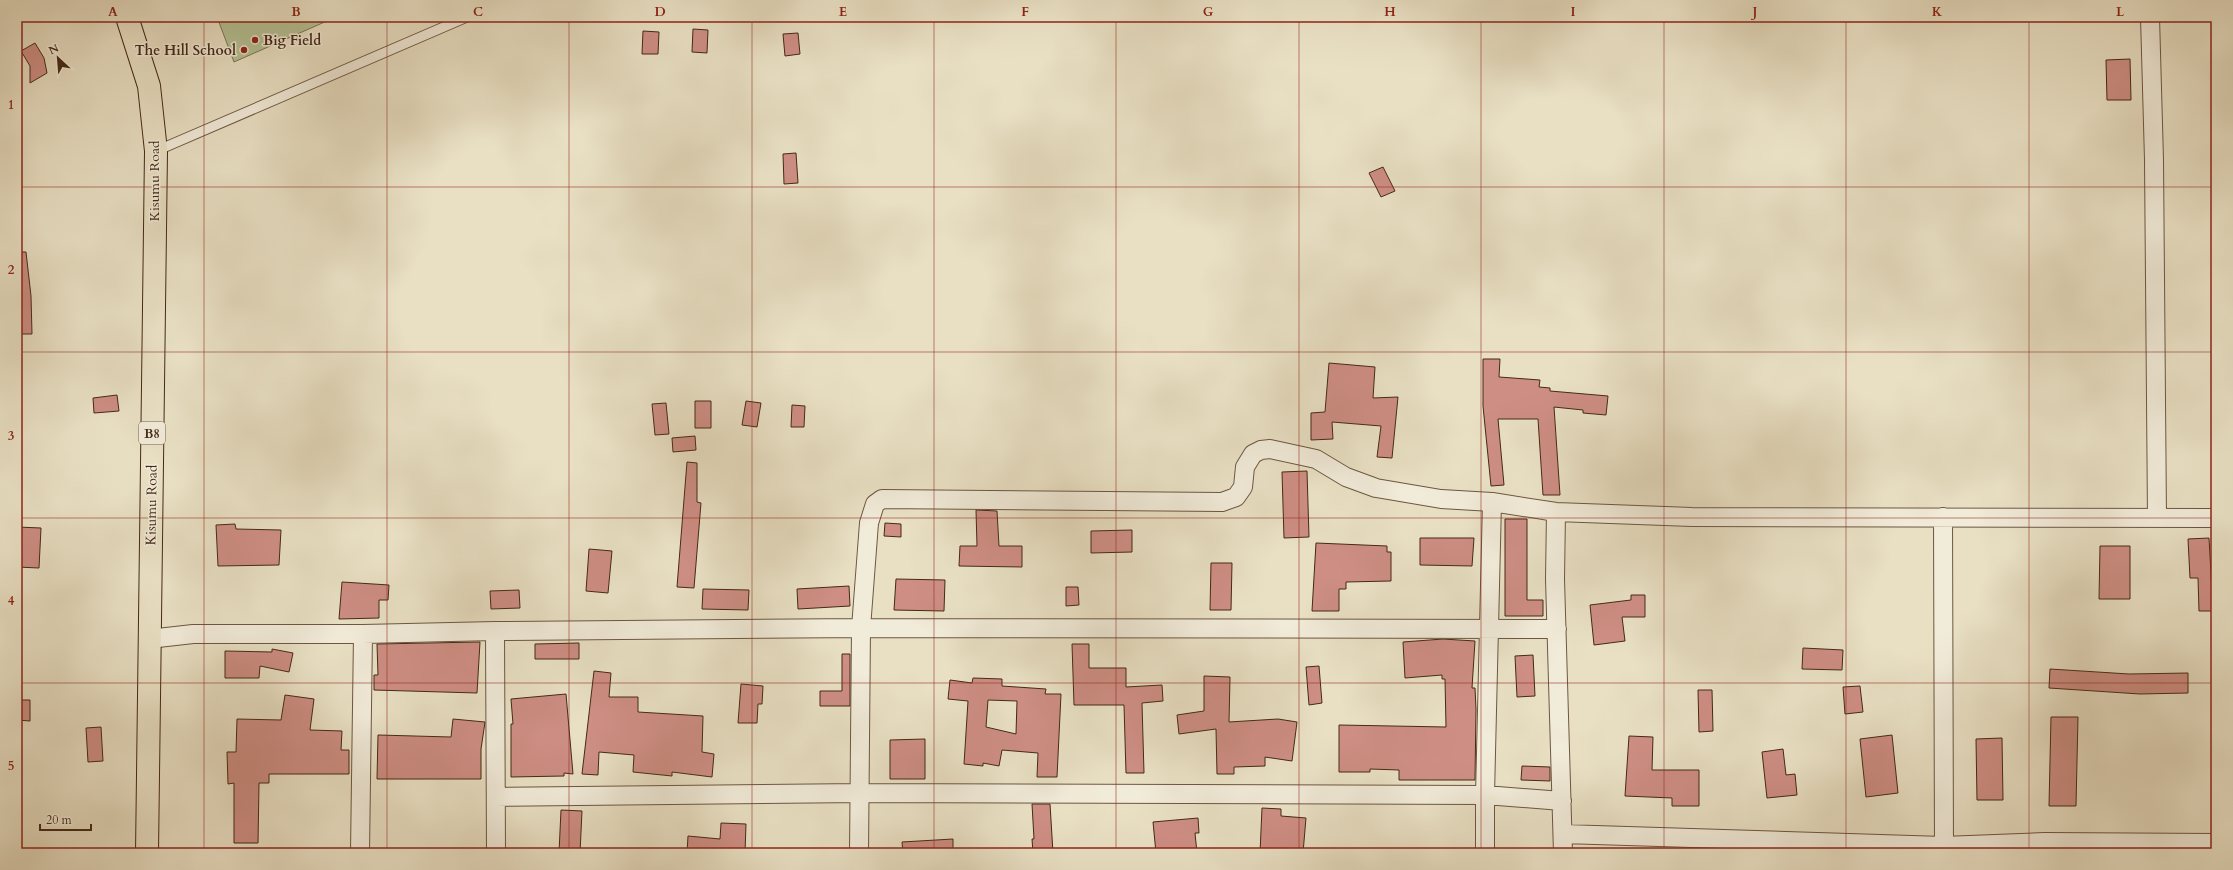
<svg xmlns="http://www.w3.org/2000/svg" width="2233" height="870" viewBox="0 0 2233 870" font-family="Cardo,serif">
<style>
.green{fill:#b5c295;stroke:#7c7656}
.building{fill:#ce8e84;stroke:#442916;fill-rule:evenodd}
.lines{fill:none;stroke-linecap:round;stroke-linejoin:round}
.lane-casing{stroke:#6d5742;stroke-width:11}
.street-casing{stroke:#6d5742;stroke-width:20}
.highway-casing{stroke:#442916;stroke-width:24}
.lane{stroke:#f1ebd9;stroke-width:9}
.street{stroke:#f1ebd9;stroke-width:18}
.highway{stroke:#e9e0c4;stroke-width:22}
.grid{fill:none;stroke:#8f2418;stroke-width:1;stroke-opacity:0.55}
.poi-dot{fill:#8f2418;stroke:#f1ebd9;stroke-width:1.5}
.labels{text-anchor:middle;stroke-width:3;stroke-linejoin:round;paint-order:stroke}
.shield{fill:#f1ebd9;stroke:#786350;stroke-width:1}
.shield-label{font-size:13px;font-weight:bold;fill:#442916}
.poi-label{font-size:14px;font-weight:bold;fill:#442916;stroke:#f1ebd9;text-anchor:start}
.street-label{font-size:14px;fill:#442916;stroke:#f1ebd9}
.neatline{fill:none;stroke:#8f2418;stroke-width:1.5}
.grid-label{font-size:13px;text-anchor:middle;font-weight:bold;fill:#8f2418}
</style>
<rect width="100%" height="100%" fill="#e9e0c4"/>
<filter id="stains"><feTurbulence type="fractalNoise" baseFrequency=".005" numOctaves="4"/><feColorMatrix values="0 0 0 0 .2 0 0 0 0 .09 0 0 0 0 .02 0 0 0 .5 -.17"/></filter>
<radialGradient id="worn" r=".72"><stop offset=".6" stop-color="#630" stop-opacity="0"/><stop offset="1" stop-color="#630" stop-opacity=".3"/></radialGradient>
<!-- green -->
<path class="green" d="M217,17H336L234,62Z"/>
<!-- building -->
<path class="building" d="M693,29L708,30L707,53L692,52Z
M643,31L659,32L658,54H642Z
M798,33L800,54L785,56L783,34Z
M35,43L44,58L47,73L30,83V66L21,51Z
M2130,59L2131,100H2107L2106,60Z
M796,153L798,183L784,184L783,154Z
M1383,167L1395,191L1381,197L1369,173Z
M17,252H26L31,296L32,334H17Z
M1483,359H1500L1499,377L1540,380L1539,387L1550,388V391L1608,396L1606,415L1583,413V410L1554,407L1560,495H1543L1538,419H1498L1504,485L1491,486L1483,406Z
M1329,363L1375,367L1373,398L1398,397L1392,458L1377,457L1381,426L1332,422L1333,439L1311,440V413L1325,412Z
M117,395L119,411L94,413L93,398Z
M695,401H711V428H695Z
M746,401L761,403L757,427L742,425Z
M666,403L669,434L655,435L652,404Z
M792,405L805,406L804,427H791Z
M695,436L696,450L673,452L672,438Z
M687,462L697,463V502L701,503L694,588L677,587Z
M1307,471L1309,537L1284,538L1282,472Z
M976,510L997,511L999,546H1022V567L959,566L960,546H977Z
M1505,519H1527V600H1543V616H1505Z
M885,523L901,524V537L884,536Z
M235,524L236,529L281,530L279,565L218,566L216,525Z
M17,527L41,528L39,568L17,567Z
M1132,530V552L1091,553V531Z
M1420,538H1474L1472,566L1420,565Z
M2209,538L2212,591H2216V611H2199L2198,578H2190L2188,539Z
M1316,543L1387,546V552H1391V581L1346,582V589H1339V611H1312Z
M2100,546H2130V599H2099Z
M589,549L612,551L608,593L586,591Z
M1211,563H1232L1231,610H1210Z
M896,579L945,580L944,611L894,610Z
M342,582L389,585L388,600H379V618L339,619Z
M849,586L850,606L798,609L797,589Z
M1066,587H1078L1079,605L1066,606Z
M703,589L749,590L748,610L702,609Z
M519,590L520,608L491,609L490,591Z
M1631,595H1645V617H1622L1625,641L1594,645L1590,605L1631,600Z
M1443,639L1475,641L1472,688H1475L1476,709L1475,780H1399V770L1370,769V772H1339V725L1446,727L1445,679H1442V675L1405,678L1403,642Z
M480,642L477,693L374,690V675H378L377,644Z
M579,643V659H535V644Z
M1072,644H1089V668H1126V687L1162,685L1163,701L1142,703L1144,773H1126L1124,705H1074Z
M1803,648L1843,650L1842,670L1802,669Z
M272,649L293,653L289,672L260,666L259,678H225V651L272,652Z
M842,654H850V706H820V691H842Z
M1533,655L1535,696L1517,697L1515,656Z
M1319,666L1322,703L1309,705L1306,667Z
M2050,669L2129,674L2188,673V693L2140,694L2049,688Z
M594,671L611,673L609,697H638V712L703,716L702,752L714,754L712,777L672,772V776L633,772L634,755L599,752L598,775L582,774Z
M1204,676L1230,677L1229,722L1278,719L1297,722L1292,761L1265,757V766L1234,767V774H1217L1216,729L1179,734L1177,715L1204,711Z
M973,678L1002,679V686L1046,689L1045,694H1061L1057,777H1037L1038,753L1002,750L999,766L983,763V766L964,764L968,701L948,699L950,680L972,683ZM988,700L1017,701L1016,734L986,727Z
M741,684L763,686L762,704H758L757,723H738Z
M1860,686L1863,712L1845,714L1843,687Z
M1698,690H1712L1713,731L1699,732Z
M566,694L573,774L564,773V776L511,777V724H513L511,699Z
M285,695L314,699L310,730L342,731L341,750H349V774H269V783H259L258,843H234V783L228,784L227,752H236L237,719L281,720Z
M17,700H30V721L17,720Z
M2051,717H2078L2076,806H2049Z
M453,719L485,722L481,749V779H377L378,735L451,737Z
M101,727L103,761L88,762L86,728Z
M1892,735L1898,793L1866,797L1860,739Z
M1629,736L1653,737L1652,770H1699V806H1672V798L1625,796Z
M2002,738L2003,800H1977L1976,739Z
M925,739V779H890V740Z
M1783,749L1786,775L1795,774L1797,795L1767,798L1762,752Z
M1522,766L1550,767V781L1521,780Z
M1032,804H1050L1053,853H1033L1032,839H1034Z
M1262,808L1281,809V816L1306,818L1303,853H1260Z
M561,810L582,811L580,853H559Z
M1198,818L1199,833H1195L1197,853H1156L1153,822Z
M721,823L746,824L745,853H687L688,836L720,839Z
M953,839V853H903L902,842Z"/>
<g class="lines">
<defs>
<path id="lane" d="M156,151L467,17"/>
<path id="street" d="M2150,17L2154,160L2157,518
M1556,512L1555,579L1563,853
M1943,517L1944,853
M495,631L496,853
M149,639L193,634H363L495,631L861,628L1557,629
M496,797L861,793L1485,795L1562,801
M1563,834L1943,846L2045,842L2216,843
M360,853L363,634
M859,853L861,628L869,523L875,504L882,499L1222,502L1236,497L1243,487L1245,467L1253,454L1261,450L1270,449L1316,459L1346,477L1376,488L1441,499L1492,502L1556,512L1692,517L2216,518
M1485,853V795L1492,502"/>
<path id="highway" d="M127,17L149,86L156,151L147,853"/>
</defs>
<!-- lane casing -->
<use href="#lane" class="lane-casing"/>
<!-- street casing -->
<use href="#street" class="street-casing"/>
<!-- highway casing -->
<use href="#highway" class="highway-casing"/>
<!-- lane -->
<use href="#lane" class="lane"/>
<!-- street -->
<use href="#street" class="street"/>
<!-- highway -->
<use href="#highway" class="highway"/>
</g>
<!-- grid -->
<path class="grid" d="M204,17V853M387,17V853M569,17V853M752,17V853M934,17V853M1116,17V853M1299,17V853M1481,17V853M1664,17V853M1846,17V853M2029,17V853M17,187H2216M17,352H2216M17,518H2216M17,683H2216"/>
<!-- markers -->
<g class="poi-dot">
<circle cx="255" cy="40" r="4"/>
<circle cx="244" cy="50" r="4"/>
</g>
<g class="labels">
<!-- shield labels -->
<rect class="shield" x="139" y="422" width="26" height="22" rx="3"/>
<g class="shield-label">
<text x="152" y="438">B8</text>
</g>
<!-- poi labels -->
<g class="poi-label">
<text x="263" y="45">Big Field</text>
<text x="236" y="55" text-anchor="end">The Hill School</text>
</g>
<!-- street labels -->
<g class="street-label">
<text transform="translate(154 181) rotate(-90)" y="5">Kisumu Road</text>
<text transform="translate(151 505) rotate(-89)" y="5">Kisumu Road</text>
</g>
</g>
<!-- margin -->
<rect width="2233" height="870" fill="none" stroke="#e9e0c4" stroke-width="44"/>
<!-- north arrow -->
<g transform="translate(58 58) rotate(334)" stroke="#f1ebd9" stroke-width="3" paint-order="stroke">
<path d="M0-3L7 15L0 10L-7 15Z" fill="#442916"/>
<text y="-6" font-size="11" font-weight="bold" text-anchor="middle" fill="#442916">N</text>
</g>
<!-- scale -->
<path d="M40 824v6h51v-6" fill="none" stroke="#442916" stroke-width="2"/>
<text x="46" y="824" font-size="12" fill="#442916" stroke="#f1ebd9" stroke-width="3" paint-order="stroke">20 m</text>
<rect x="22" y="22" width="2189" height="826" class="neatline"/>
<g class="grid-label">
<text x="113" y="16">A</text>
<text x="296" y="16">B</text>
<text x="478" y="16">C</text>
<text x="660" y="16">D</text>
<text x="843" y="16">E</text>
<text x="1025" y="16">F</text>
<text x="1208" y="16">G</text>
<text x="1390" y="16">H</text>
<text x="1573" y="16">I</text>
<text x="1755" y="16">J</text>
<text x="1937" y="16">K</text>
<text x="2120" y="16">L</text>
<text x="11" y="109">1</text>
<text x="11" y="274">2</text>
<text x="11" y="440">3</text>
<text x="11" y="605">4</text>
<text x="11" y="770">5</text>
</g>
<rect width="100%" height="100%" filter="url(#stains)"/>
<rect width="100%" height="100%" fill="url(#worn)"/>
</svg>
